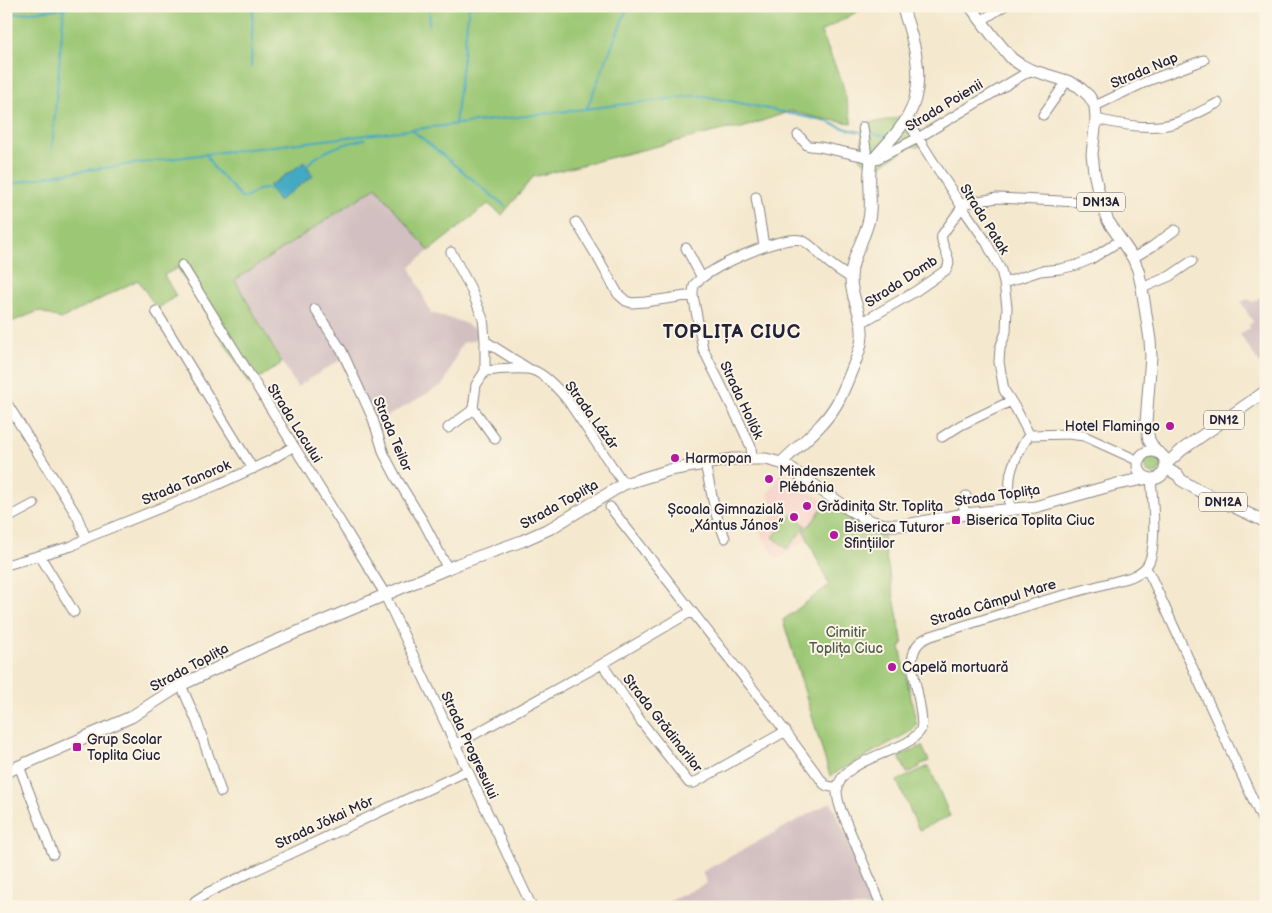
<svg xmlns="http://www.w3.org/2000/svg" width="1272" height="913" viewBox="0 0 1272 913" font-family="'Balsamiq Sans',sans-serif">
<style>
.built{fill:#f7d1c9}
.industrial{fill:#d2bfc1}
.green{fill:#9cc774;stroke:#5f7458}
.water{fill:#43a9c3;stroke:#32667f}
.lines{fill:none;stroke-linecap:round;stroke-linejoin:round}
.stream{stroke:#43a9c3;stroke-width:2}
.minor-casing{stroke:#8b8584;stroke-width:11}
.major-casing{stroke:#8b8584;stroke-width:13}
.minor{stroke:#fff;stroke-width:9}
.major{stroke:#fff;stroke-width:11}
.poi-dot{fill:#b5179e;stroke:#fcf5e5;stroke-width:2}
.labels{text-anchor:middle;stroke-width:4;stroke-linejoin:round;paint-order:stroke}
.shield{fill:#fcf5e5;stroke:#63616e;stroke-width:1}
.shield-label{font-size:12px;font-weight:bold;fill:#22223b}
.street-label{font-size:14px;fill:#22223b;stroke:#fcf5e5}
.poi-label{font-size:14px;fill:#22223b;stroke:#fcf5e5;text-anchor:start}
.park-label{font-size:14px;fill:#4d5c4f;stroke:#fcf5e5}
.district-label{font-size:19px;font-weight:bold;letter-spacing:1px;fill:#22223b;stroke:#fcf5e5}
</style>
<rect width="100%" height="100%" fill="#fcf5e5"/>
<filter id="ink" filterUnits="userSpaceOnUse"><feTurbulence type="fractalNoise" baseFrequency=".02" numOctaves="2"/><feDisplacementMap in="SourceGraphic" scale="10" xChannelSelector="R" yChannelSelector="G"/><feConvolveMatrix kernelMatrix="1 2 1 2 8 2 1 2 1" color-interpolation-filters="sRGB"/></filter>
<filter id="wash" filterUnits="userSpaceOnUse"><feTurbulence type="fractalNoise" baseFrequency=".0096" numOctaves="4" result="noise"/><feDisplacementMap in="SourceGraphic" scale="20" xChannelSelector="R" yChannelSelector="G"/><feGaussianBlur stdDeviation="1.12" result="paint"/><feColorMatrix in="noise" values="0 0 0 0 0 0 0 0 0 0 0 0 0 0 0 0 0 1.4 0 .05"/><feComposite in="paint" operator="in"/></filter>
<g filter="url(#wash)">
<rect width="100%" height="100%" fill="#f4e8ce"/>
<!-- built -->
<path class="built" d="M781,473L826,502L814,520L804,531L807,539L777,560L758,529L776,514L768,494Z"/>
<!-- industrial -->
<path class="industrial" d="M376,186L429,251L410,267L431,313L462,322L479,331L475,340L462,343L444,384L372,425L340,360L297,387L235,280Z
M1262,296L1266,303V373L1240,334L1250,328L1249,325L1253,322L1241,302L1248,299L1253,302Z
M831,802L878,907H658L707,883L702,872Z"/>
<!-- green -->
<path class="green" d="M6,6H867L821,32L842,82L852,123L822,119L791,111L739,129H728L702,135L533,177L502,215L488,204L429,251L376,187L235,280L282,363L250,384L178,268L164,275L176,296L157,309L138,280L61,319L39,311L6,324Z
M902,117H916L918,127L928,142L918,147L911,146L875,169L860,159L864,124Z
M1144 465a9 9 0 1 1 18 0a9 9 0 1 1-18 0Z
M826,502C843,513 862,528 883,532L884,546L903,644L900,647L917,726L913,730L830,776L783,620L829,585L804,531L814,520Z
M793,514L806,526L787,549L773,537Z
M922,746L929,761L919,765L920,767L907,773L899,757Z
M929,766L950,816L919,830L897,781Z"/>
<!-- water -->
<path class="water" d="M305,162L313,176L278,201L269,186Z"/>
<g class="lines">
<!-- stream -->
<path class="stream" d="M6,15L81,6
M429,25L430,6
M251,67L253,6
M587,108L628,6
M455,123L469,6
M412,130L505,206
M868,133L887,136
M52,149L64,6
M206,154L213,167L234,189L241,198C250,198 249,195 256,191C260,188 267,189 272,189
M305,167C321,150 343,144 365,139
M6,185L59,174L206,154L693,96H704L735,102L825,121L847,129L861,132"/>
</g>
</g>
<g filter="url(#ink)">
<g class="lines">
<defs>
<path id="minor" d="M981,21L1004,6
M1095,106L1150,80L1204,60
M1043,115L1067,81
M906,119L962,207L985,240L1001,270L1004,283L1007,307L1006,332L1000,348L999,362L1004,390L1016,409L1028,432
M1096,119C1122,125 1153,131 1178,122C1192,117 1205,109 1218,103
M863,127L867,157
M798,135L807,145L810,146L820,147L867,157L871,162L918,138L1031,70
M756,197L764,246
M960,204L997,198L1101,203
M576,222L598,258L618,294L626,301L632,303L645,302L693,295
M686,248L702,278
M1133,258L1153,246L1175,230
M182,265L382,589L532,907
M1004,283L1040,271L1060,269L1077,265L1091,259L1121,240
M1142,288L1170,276L1192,261
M315,309L342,351L373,419L384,454L397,479L424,523L448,569
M156,311L253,469
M861,323L916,291L946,270C955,259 939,247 942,235L962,207
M485,341L529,369
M485,371C498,370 520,367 532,370C545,374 560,391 568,401L624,484
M6,402L77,516L86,538
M473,408L495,439
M448,428L470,412L473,408L476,385L485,371V341L484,328L483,319L470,287L451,252
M1032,435L1068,434L1084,436L1139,461
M942,437L961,425L1011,401
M752,459L751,447L740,423L703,349L693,295C693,291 693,287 695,284C708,268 781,235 801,240C811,243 820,256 828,262C835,268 843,273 851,278
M705,464L716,514L725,538
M610,507L768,708L824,784L827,786L838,788
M1010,510C1008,476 1009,467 1027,438
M965,514L963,503L966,496
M6,519L34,504
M40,556L74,612
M6,565L72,546L86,538L217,485L269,461L294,446
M1146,568L1152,579L1266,828
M602,664L640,720L689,783H694L786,731
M181,685L197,722L221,792
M455,745L602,664L692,611
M19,766L53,854
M195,901L209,892L467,771
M882,907L841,810C839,804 837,798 837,791C839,762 891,754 911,740C914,737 920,733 921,729C925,718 913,677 912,663C913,649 917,641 931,636L1046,600L1131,577C1138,574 1146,570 1149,562C1157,544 1153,499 1151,479"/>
<path id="major" d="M970,6L992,35L1012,59L1021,65L1031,70L1067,81L1078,86L1089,96L1095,106L1096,119L1092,154L1094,172L1101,203L1108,221L1133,258L1138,270L1142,288L1150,340L1151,356L1146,423L1149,440L1156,452
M1138 465a14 14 0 1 1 28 0a14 14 0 1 1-28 0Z
M781,463C800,444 822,428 836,405C843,393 848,379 853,367C858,355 863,343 862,330C861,312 850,294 851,278C851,257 865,239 869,219C873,201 867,181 871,162C883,148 898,133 907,118C928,83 914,41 902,6
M1166,464L1183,449L1266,391
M1165,468L1178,475L1181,480L1196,489L1266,522
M6,772L131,717L181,685L262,647L458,564L522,541L551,528L624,484L670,470L733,459H766L781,463L791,469L850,510L870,521L885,525H906L965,514L1035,507L1117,484L1148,478"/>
</defs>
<!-- minor casing -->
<use href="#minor" class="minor-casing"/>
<!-- major casing -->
<use href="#major" class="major-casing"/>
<!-- minor -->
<use href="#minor" class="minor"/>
<!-- major -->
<use href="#major" class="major"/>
</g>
</g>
<!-- markers -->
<g class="poi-dot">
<circle cx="1170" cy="426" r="5"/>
<circle cx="675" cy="458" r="5"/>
<circle cx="769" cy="479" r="5"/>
<circle cx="807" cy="506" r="5"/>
<circle cx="794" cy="517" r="5"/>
<rect x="951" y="515" width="10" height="10" rx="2.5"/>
<circle cx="834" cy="535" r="5"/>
<circle cx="892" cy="667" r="5"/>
<rect x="72" y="742" width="10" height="10" rx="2.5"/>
</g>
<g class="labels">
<!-- shield labels -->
<g class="shield">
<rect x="1077" y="192.5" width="48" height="19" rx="4"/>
<rect x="1204" y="410.5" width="40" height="19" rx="4"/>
<rect x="1199" y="492.5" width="48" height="19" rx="4"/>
</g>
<g class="shield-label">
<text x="1101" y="206">DN13A</text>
<text x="1224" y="424">DN12</text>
<text x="1223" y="506">DN12A</text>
</g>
<!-- street labels -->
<g class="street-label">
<text transform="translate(1144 70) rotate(-23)" y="5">Strada Nap</text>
<text transform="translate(944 105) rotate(-31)" y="5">Strada Poienii</text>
<text transform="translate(985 219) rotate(58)" y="5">Strada Patak</text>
<text transform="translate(901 281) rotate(-33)" y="5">Strada Domb</text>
<text transform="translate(742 400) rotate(65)" y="5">Strada Hollók</text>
<text transform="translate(592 415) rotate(54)" y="5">Strada Lázár</text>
<text transform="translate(295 423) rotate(58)" y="5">Strada Lacului</text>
<text transform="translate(393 434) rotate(67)" y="5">Strada Teilor</text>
<text transform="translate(186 482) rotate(-23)" y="5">Strada Tanorok</text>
<text transform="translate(997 495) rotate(-8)" y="5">Strada Toplița</text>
<text transform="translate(559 504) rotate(-29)" y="5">Strada Toplița</text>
<text transform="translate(993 602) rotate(-17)" y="5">Strada Câmpul Mare</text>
<text transform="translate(189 667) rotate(-28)" y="5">Strada Toplița</text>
<text transform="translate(663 723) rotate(52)" y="5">Strada Grădinarilor</text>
<text transform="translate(470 745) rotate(65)" y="5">Strada Progresului</text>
<text transform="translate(324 822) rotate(-25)" y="5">Strada Jókai Mór</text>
</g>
<!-- poi labels -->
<g class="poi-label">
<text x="1160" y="431" text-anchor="end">Hotel Flamingo</text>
<text x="685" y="463">Harmopan</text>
<text x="779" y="476">Mindenszentek<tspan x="779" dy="16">Plébánia</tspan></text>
<text x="817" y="511">Grădinița Str. Toplița</text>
<text x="784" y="514" text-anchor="end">Școala Gimnazială<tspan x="784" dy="16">„Xántus János”</tspan></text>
<text x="966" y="525">Biserica Toplita Ciuc</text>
<text x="844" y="532">Biserica Tuturor<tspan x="844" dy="16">Sfințiilor</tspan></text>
<text x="902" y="672">Capelă mortuară</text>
<text x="87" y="744">Grup Scolar<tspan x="87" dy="16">Toplita Ciuc</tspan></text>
</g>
<!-- park labels -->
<g class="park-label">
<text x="846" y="637">Cimitir<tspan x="846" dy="16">Toplița Ciuc</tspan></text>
</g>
<!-- district labels -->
<g class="district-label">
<text x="732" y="338">TOPLIȚA CIUC</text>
</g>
</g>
<!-- margin -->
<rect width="1272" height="913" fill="none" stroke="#fcf5e5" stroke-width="25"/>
</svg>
